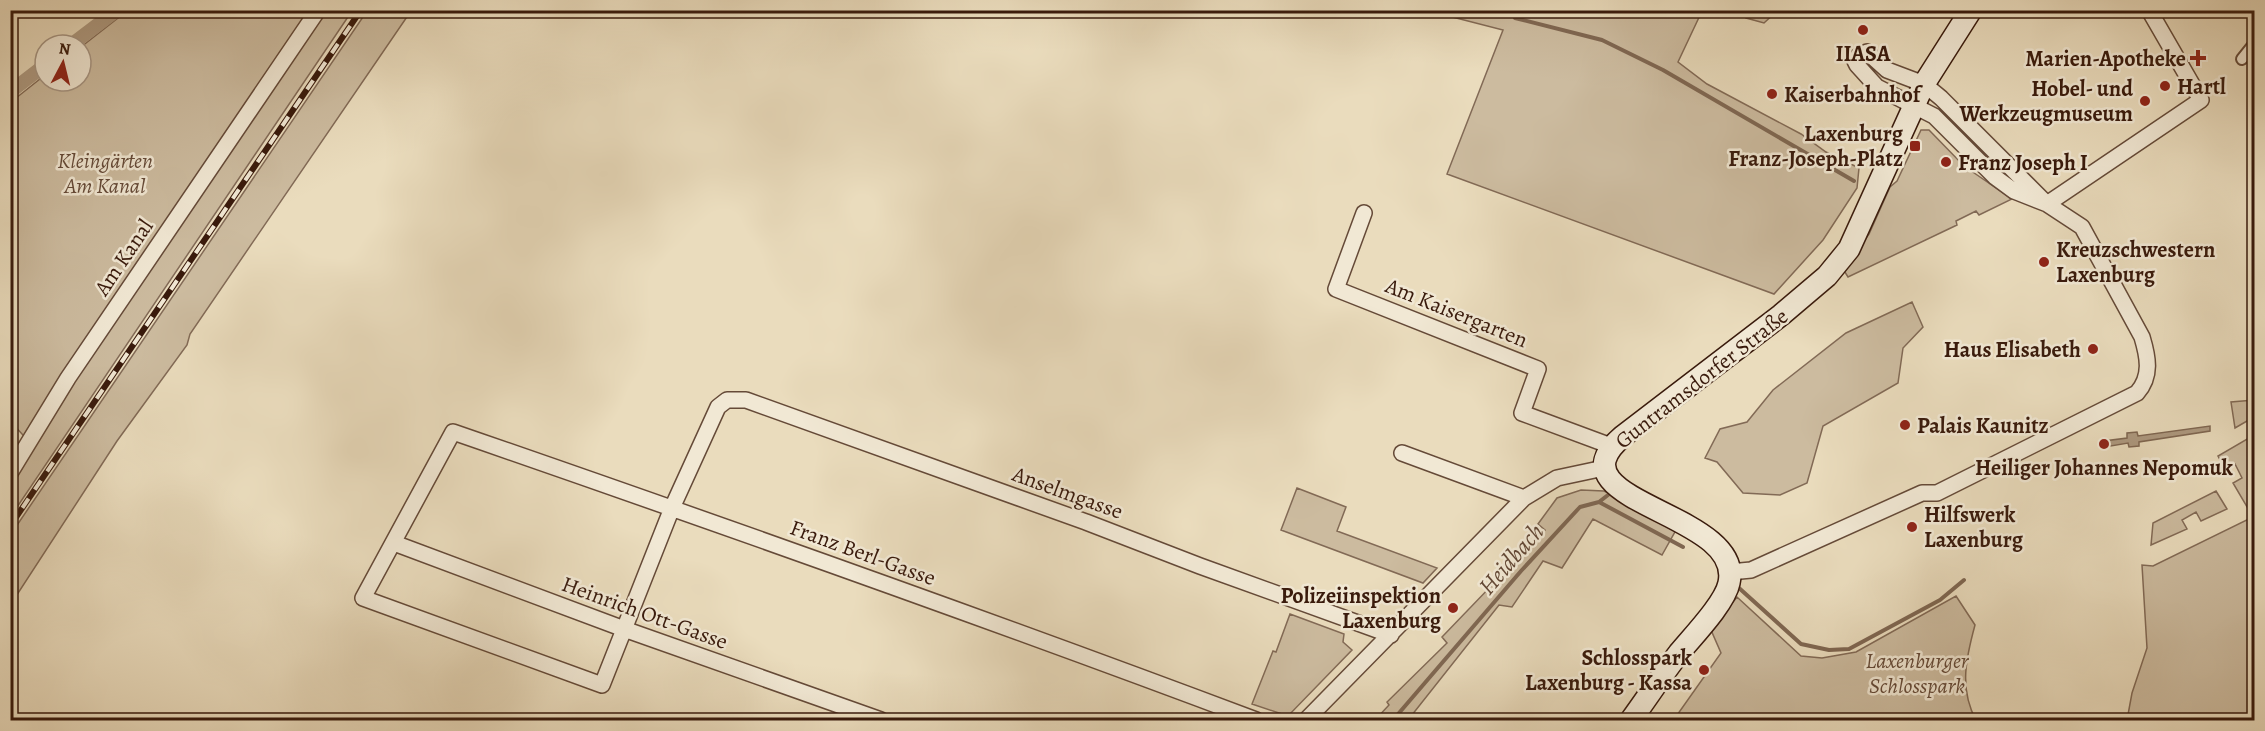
<svg xmlns="http://www.w3.org/2000/svg" width="2265" height="731" viewBox="0 0 2265 731" font-family="Alegreya,serif">
<style>
.green{fill:#ccbb9f;stroke:#826a56;stroke-width:1.5}
.water{fill:#ae9a81;stroke:#7f6752;stroke-width:1.5}
.lines{fill:none;stroke-linecap:round;stroke-linejoin:round}
.stream{stroke:#7f6752;stroke-width:4}
.canal{stroke:#ae9a81;stroke-width:14}
.pedestrian-casing{stroke:#654a38;stroke-width:14}
.minor-casing{stroke:#654a38;stroke-width:18}
.secondary-casing{stroke:#391a0c;stroke-width:24}
.pedestrian{stroke:#f1e8d4;stroke-width:10}
.minor{stroke:#f1e8d4;stroke-width:15}
.secondary{stroke:#f1e8d4;stroke-width:21}
.rail-casing{stroke:#391a0c;stroke-width:6}
.rail{stroke:#f1e8d4;stroke-width:4;stroke-dasharray:11;stroke-linecap:butt}
.poi-dot{fill:#8f2418;stroke:#f1e8d4;stroke-width:2}
.labels{text-anchor:middle;stroke-width:5;stroke-linejoin:round;paint-order:stroke}
.poi-label{font-size:22px;font-weight:bold;fill:#391a0c;stroke:#f1e8d4;text-anchor:end}
.park-label{font-size:22px;font-style:italic;fill:#654a38;stroke:#f1e8d4}
.street-label{font-size:22px;fill:#391a0c;stroke:#f1e8d4}
.water-label{font-size:24px;font-style:italic;fill:#624735;stroke:#f1e8d4}
</style>
<rect width="100%" height="100%" fill="#eadcbd"/>
<filter id="stains"><feTurbulence type="fractalNoise" baseFrequency=".00333" numOctaves="4"/><feColorMatrix values="0 0 0 0 .2 0 0 0 0 .09 0 0 0 0 .02 0 0 0 .5 -.17"/></filter>
<radialGradient id="worn" r=".72"><stop offset=".6" stop-color="#630" stop-opacity="0"/><stop offset="1" stop-color="#630" stop-opacity=".3"/></radialGradient>
<!-- green -->
<path class="green" d="M127,11H352L11,516V477L33,446L11,422V102L45,75V81H81V47Z
M367,11H411L190,334L187,345L117,441L11,604V534Z
M1429,11H1702L1678,62L1707,84L1801,134L1826,152L1859,168L1857,188L1823,240L1774,294L1447,174L1503,30Z
M1736,11H1777L1764,23L1746,18Z
M1921,130H1929L1964,166L2012,199L1979,215L1976,211L1956,221L1957,225L1848,277L1843,269L1869,234L1890,187L1897,181Z
M1912,302L1923,327L1903,348L1898,383L1823,426L1807,483L1780,495L1743,493L1717,462L1705,458L1720,429L1747,422L1773,390L1846,333Z
M2254,400V417L2235,428L2231,402Z
M2254,435V720H2127L2132,693L2147,648L2142,565L2153,566L2253,517L2233,483L2242,478L2235,464L2225,469L2218,456Z
M1297,488L1346,507L1337,531L1437,568L1423,583L1281,530Z
M1581,490L1604,491L1615,496L1676,530L1662,555L1593,519L1562,568L1543,561L1512,607L1499,605L1408,720H1375L1389,705L1387,702L1447,643L1442,637L1545,530L1538,524L1557,498Z
M2216,491L2227,509L2201,521L2196,512L2182,520L2187,529L2151,545L2153,523Z
M1956,596L1975,625C1966,658 1959,689 1976,720H1679L1675,718L1721,653L1711,630L1737,597L1801,656L1822,658L1856,652Z
M1290,614L1344,634L1343,642L1352,650L1288,716L1252,704L1273,651L1276,652Z"/>
<!-- water -->
<path class="water" d="M2210,426V431L2139,442V446L2129,447L2128,443L2105,447L2104,441L2127,438V433L2137,432L2138,436Z"/>
<g class="lines">
<!-- stream -->
<path class="stream" d="M1474,10L1502,16
M1515,18L1602,40L1663,70L1854,181
M1599,502L1608,495
M1739,588L1801,644L1829,650L1849,649L1940,600L1964,580
M1393,720L1521,571L1580,507L1599,502L1683,547"/>
<!-- canal -->
<path class="canal" d="M71,45L117,10
M10,92L45,65"/>
<defs>
<path id="pedestrian" d="M2242,59L2254,44"/>
<path id="minor" d="M2047,204L2201,100L2149,10
M1364,213L1336,289L1538,369L1522,413L1611,446
M1402,453L1524,498
M10,473L68,378L318,10
M394,543L624,629L881,720
M1730,572L1751,570L1922,493H1937L2137,393C2152,376 2148,357 2142,337L2082,227L2047,204L1941,98L1924,84L1887,70L1867,52L1858,56L1855,61L1857,65L1877,87L1934,116L1995,177L2014,191L2047,204
M1256,720C990,620 722,525 453,432L363,598L602,685L672,508L718,407L727,400H746L1086,522L1200,566L1391,635
M1306,720L1524,498L1557,478L1604,468"/>
<path id="secondary" d="M1631,720C1647,698 1662,675 1679,653C1693,636 1725,603 1729,583C1745,511 1544,503 1623,436L1781,315L1827,276L1849,249L1924,84L1971,10"/>
</defs>
<!-- pedestrian casing -->
<use href="#pedestrian" class="pedestrian-casing"/>
<!-- minor casing -->
<use href="#minor" class="minor-casing"/>
<!-- secondary casing -->
<use href="#secondary" class="secondary-casing"/>
<!-- pedestrian -->
<use href="#pedestrian" class="pedestrian"/>
<!-- minor -->
<use href="#minor" class="minor"/>
<!-- secondary -->
<use href="#secondary" class="secondary"/>
<defs>
<path id="rail" d="M10,526L361,10"/>
</defs>
<!-- rail casing -->
<use href="#rail" class="rail-casing"/>
<!-- rail -->
<use href="#rail" class="rail"/>
</g>
<!-- markers -->
<g class="poi-dot">
<circle cx="1863" cy="30" r="6"/>
<path d="M2195 49h6v6h6v6h-6v6h-6v-6h-6v-6h6z"/>
<circle cx="2165" cy="86" r="6"/>
<circle cx="1772" cy="94" r="6"/>
<circle cx="2145" cy="101" r="6"/>
<rect x="1909" y="140" width="12" height="12" rx="3"/>
<circle cx="1946" cy="162" r="6"/>
<circle cx="2044" cy="262" r="6"/>
<circle cx="2093" cy="349" r="6"/>
<circle cx="1905" cy="425" r="6"/>
<circle cx="2104" cy="444" r="6"/>
<circle cx="1912" cy="527" r="6"/>
<circle cx="1453" cy="608" r="6"/>
<circle cx="1704" cy="670" r="6"/>
</g>
<g class="labels">
<!-- poi labels -->
<g class="poi-label">
<text x="1863" y="61" text-anchor="middle">IIASA</text>
<text x="2186" y="66">Marien-Apotheke</text>
<text x="2177" y="94" text-anchor="start">Hartl</text>
<text x="2133" y="96">Hobel- und<tspan x="2133" dy="25">Werkzeugmuseum</tspan></text>
<text x="1784" y="102" text-anchor="start">Kaiserbahnhof</text>
<text x="1903" y="141">Laxenburg<tspan x="1903" dy="25">Franz-Joseph-Platz</tspan></text>
<text x="1958" y="170" text-anchor="start">Franz Joseph I</text>
<text x="2056" y="257" text-anchor="start">Kreuzschwestern<tspan x="2056" dy="25">Laxenburg</tspan></text>
<text x="2081" y="357">Haus Elisabeth</text>
<text x="1917" y="433" text-anchor="start">Palais Kaunitz</text>
<text x="2104" y="475" text-anchor="middle">Heiliger Johannes Nepomuk</text>
<text x="1924" y="522" text-anchor="start">Hilfswerk<tspan x="1924" dy="25">Laxenburg</tspan></text>
<text x="1441" y="603">Polizeiinspektion<tspan x="1441" dy="25">Laxenburg</tspan></text>
<text x="1692" y="665">Schlosspark<tspan x="1692" dy="25">Laxenburg - Kassa</tspan></text>
</g>
<!-- park labels -->
<g class="park-label">
<text x="105" y="168">Kleingärten<tspan x="105" dy="25">Am Kanal</tspan></text>
<text x="1917" y="668">Laxenburger<tspan x="1917" dy="25">Schlosspark</tspan></text>
</g>
<!-- street labels -->
<g class="street-label">
<text transform="translate(123 257) rotate(-56)" y="8">Am Kanal</text>
<text transform="translate(1457 312) rotate(22)" y="8">Am Kaisergarten</text>
<text transform="translate(1701 378) rotate(-38)" y="8">Guntramsdorfer Straße</text>
<text transform="translate(1068 492) rotate(20)" y="8">Anselmgasse</text>
<text transform="translate(863 552) rotate(20)" y="8">Franz Berl-Gasse</text>
<text transform="translate(645 612) rotate(20)" y="8">Heinrich Ott-Gasse</text>
</g>
<!-- water labels -->
<g class="water-label">
<text transform="translate(1511 559) rotate(-49)" y="8">Heidbach</text>
</g>
</g>
<!-- margin -->
<rect width="2265" height="731" fill="none" stroke="#eadcbd" stroke-width="36"/>
<rect x="12" y="12" width="2241" height="707" fill="none" stroke="#391a0c" stroke-width="3"/>
<rect x="18" y="18" width="2229" height="695" fill="none" stroke="#391a0c" stroke-width="1.5"/>
<!-- north arrow -->
<g transform="translate(63 63) rotate(7)"><circle r="28" fill="#f1e8d4" stroke="#a79684" stroke-width="1.5"/>
<path d="M0-4.5L10 22L0 15L-10 22Z" fill="#8f2418"/>
<text y="-9" font-size="16" font-weight="bold" text-anchor="middle" fill="#391a0c">N</text>
</g>
<rect width="100%" height="100%" filter="url(#stains)"/>
<rect width="100%" height="100%" fill="url(#worn)"/>
</svg>
